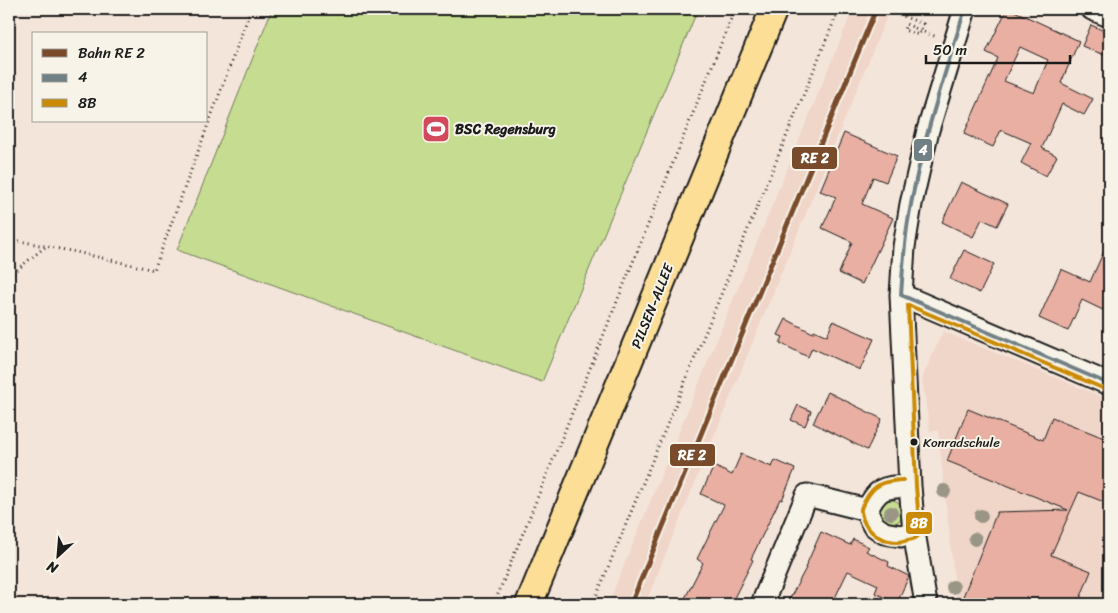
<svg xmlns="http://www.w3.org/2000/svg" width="1118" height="613" viewBox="0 0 1118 613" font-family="Sriracha,sans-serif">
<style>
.built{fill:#f0d5c9}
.green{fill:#c5dc91;stroke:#707c56}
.building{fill:#e8afa2;stroke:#1c1c1c;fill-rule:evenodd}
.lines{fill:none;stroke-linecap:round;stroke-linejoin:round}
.minor-casing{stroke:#1c1c1c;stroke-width:25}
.major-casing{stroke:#1c1c1c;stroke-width:30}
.path{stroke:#1c1c1c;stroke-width:3;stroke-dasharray:1 4;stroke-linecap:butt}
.minor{stroke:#f7f3e8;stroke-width:21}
.major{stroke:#fcde96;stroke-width:26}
.path-bridge{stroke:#1c1c1c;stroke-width:3;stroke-dasharray:1 4;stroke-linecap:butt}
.bus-1-casing{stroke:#f7f3e8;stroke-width:8}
.bus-2-casing{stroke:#f7f3e8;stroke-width:8}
.bus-1{stroke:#718085;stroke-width:4}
.bus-2{stroke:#cb8a06;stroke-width:4}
.rail-1-casing{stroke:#f7f3e8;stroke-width:9}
.rail-1{stroke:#7a4b2a;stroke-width:5}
.tree{fill:#999685}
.bus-dot{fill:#1c1c1c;stroke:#f7f3e8;stroke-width:2}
.labels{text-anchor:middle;stroke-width:4;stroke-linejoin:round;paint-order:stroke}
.bus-label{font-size:13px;fill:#1c1c1c;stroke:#f7f3e8;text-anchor:start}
.poi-label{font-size:14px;font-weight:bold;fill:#1c1c1c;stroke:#f7f3e8;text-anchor:start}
.street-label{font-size:14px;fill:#1c1c1c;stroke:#f7f3e8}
.line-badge{stroke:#f7f3e8;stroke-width:2}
.badge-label{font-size:14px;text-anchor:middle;font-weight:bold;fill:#fff}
</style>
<rect width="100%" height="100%" fill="#f4e5da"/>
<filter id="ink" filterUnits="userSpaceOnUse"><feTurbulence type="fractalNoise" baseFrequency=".02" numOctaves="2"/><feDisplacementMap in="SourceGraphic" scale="10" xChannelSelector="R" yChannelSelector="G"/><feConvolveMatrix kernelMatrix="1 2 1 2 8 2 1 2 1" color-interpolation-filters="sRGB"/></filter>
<g filter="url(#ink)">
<!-- built -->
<path class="built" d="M853,9H890L645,604H608Z
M943,331L1109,400V604H957L938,431H930L922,379Z"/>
<!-- green -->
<path class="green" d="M272,9H698L542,382L177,250Z
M879 512a12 12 0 1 1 24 0a12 12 0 1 1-24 0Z"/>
<!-- building -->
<path class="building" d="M1007,9H1010L1079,41L1061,83L1093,99L1084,115L1062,104L1042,148L1057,156L1046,176L1021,163L1031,143L1001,130L993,147L964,134L998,58L986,52ZM1020,47L1048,60L1034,93L1004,81Z
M1091,25L1109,33V57L1082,46Z
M844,133L897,156L886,182L873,177L862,204L893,218L862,284L839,273L852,242L822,228L836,197L820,191Z
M961,182L1008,204L997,226L982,219L973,237L942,222Z
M1109,240V313L1082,300L1068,331L1039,318L1061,269L1090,282Z
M964,250L994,264L980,293L950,279Z
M786,319L813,333L814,330L827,336L833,321L874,339L860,370L812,348L808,357L780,343L783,337L778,335Z
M828,392L882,419L867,450L813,423Z
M798,405L811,411L805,426L791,420Z
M968,409L1043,440L1052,417L1109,440V504L1079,492L1051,555L1091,571L1078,604H960L997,512L1068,510L947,461Z
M741,454L772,467L775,460L795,469L782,500L780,499L751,559L753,560L731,604H682L703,563L697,559L724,505L701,494L714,466L732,475Z
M821,532L850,545L853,539L869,547L866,551L889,562L888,566L909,576L897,603L875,593L878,585L848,571L832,604H787L806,568H805Z"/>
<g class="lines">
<defs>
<path id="minor" d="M1092,9L1109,16
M901,295L1109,384
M910,486C885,488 879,485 867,510L873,525L884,533L901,536L914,532
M762,604L807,495L867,510
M926,604L914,532L910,486L901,295L904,247L911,204L928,130L965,9"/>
<path id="major" d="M529,604L774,9"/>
</defs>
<!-- minor casing -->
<use href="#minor" class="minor-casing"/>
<!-- major casing -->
<use href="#major" class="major-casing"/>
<!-- path -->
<path class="path" d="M885,9L923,24L919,35L904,30L906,24L915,28
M897,14L899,9
M924,32L937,37
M9,239L76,252L154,270L251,9
M9,276L45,247
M494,604L570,418L735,9
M593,604L839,9"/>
<!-- minor -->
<use href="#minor" class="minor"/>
<!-- major -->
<use href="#major" class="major"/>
<!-- path-bridge -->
<path class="path-bridge" d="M915,28L924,32"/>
<defs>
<path id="bus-1" d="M901,295C903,268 904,242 909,215C921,145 944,77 965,9
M901,295L1109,384"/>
<path id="bus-2" d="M903,480C885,481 874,483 865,501C863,504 860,508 861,512C864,533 888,547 908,540C914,539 918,538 920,533L916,486L908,305L1107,390"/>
</defs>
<!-- bus-1 casing -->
<use href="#bus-1" class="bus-1-casing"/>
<!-- bus-2 casing -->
<use href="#bus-2" class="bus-2-casing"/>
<!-- bus-1 -->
<use href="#bus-1" class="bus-1"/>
<!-- bus-2 -->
<use href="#bus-2" class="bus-2"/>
<defs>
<path id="rail-1" d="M631,604L876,9"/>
</defs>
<!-- rail-1 casing -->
<use href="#rail-1" class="rail-1-casing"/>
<!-- rail-1 -->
<use href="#rail-1" class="rail-1"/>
</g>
<!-- trees -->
<g class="tree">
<circle cx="944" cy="491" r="7"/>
<circle cx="891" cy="513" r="7"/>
<circle cx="981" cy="516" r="7"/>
<circle cx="975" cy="539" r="7"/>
<circle cx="953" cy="587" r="7"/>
</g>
</g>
<!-- icons -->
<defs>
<symbol id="stadium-square" viewBox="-11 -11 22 22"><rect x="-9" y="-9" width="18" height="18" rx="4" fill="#d1495b" stroke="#f7f3e8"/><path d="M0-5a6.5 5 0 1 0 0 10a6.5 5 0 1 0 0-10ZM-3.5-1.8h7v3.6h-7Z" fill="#fff"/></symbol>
</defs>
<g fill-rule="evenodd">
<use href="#stadium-square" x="420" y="113" width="32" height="32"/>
</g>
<!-- markers -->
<circle class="bus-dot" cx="914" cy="442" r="4.5"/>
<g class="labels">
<!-- bus labels -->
<g class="bus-label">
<text x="923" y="447">Konradschule</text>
</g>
<!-- poi labels -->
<g class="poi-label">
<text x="455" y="134">BSC Regensburg</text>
</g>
<!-- street labels -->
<g class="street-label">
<text transform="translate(652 306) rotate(-68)" y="5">PILSEN-ALLEE</text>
</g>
</g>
<g class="line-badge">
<rect x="913" y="138" width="20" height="24" rx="5" fill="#718085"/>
<rect x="791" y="146" width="47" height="24" rx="5" fill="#7a4b2a"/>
<rect x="669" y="443" width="47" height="24" rx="5" fill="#7a4b2a"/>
<rect x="905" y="511" width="28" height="24" rx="5" fill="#cb8a06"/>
</g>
<g class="badge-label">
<text x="923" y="155">4</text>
<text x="815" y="163">RE 2</text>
<text x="692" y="460">RE 2</text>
<text x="919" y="528">8B</text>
</g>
<!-- margin -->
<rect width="1118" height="613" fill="none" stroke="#f7f3e8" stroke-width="30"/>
<rect x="15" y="15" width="1088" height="583" fill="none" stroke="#1c1c1c" stroke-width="2" filter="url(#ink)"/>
<!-- legend -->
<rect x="32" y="32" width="175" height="90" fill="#f7f3e8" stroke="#9f9d96"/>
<rect x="42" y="49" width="25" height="8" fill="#7a4b2a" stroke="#9f9d96"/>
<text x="78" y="58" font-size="15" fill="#1c1c1c">Bahn RE 2</text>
<rect x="42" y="74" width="25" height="8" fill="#718085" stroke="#9f9d96"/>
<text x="78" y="82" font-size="15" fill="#1c1c1c">4</text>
<rect x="42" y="99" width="25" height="8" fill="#cb8a06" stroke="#9f9d96"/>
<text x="78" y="108" font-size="15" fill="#1c1c1c">8B</text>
<!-- north arrow -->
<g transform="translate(58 556) rotate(206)" stroke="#f7f3e8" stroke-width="4" paint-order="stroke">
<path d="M0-4L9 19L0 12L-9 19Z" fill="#1c1c1c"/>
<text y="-8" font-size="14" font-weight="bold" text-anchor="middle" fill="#1c1c1c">N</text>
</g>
<!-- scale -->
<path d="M926 55v8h144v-8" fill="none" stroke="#1c1c1c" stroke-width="2.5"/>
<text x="933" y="55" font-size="15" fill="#1c1c1c" stroke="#f7f3e8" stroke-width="4" paint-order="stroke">50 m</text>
</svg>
